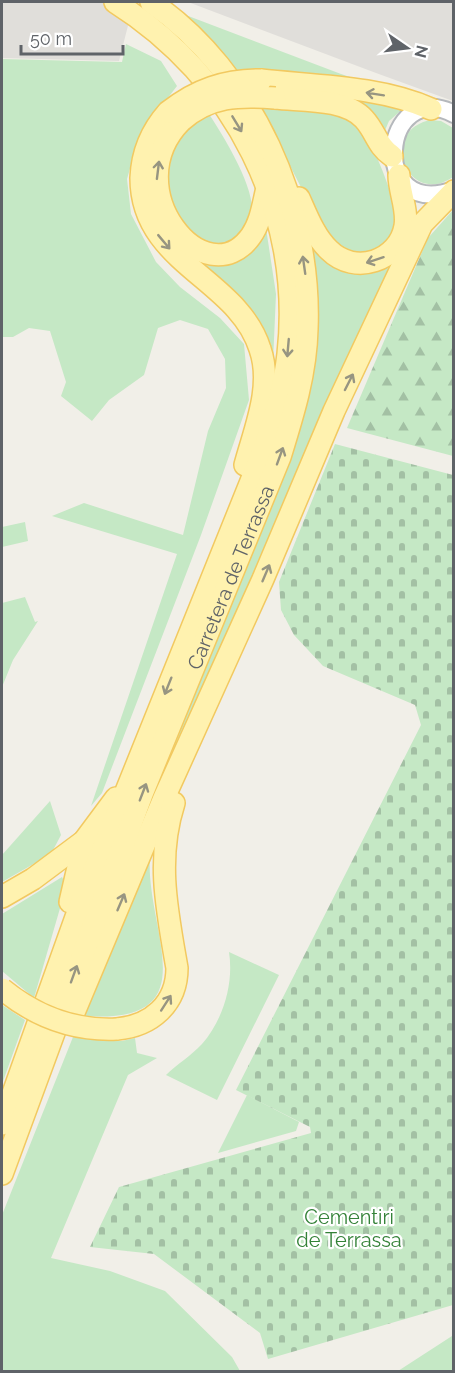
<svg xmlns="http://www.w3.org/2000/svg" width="455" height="1373" viewBox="0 0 455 1373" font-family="Raleway,sans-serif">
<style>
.industrial{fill:#e0deda}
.green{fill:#c5e8c5}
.forest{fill:url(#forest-firs)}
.cemetery{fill:url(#cemetery-stones)}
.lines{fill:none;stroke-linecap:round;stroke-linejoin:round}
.tertiary-casing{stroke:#b5b8bc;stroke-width:20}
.primary-casing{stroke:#f2c960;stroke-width:24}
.tertiary{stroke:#fff;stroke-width:16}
.primary{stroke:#fff2af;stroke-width:21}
.primary-bridge-casing{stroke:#f2c960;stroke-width:24;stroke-linecap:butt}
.primary-bridge{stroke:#fff2af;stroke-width:21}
.oneway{stroke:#979581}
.labels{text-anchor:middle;stroke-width:4.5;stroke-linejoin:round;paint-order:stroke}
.street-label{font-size:20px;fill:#5f6368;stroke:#fff}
.park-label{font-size:20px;fill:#348238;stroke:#fff}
</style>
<defs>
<pattern id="forest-firs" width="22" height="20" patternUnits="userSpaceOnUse" patternTransform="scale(1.5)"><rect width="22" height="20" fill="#c5e8c5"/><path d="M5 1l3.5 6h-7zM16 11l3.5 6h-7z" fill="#a3c0a4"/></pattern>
<pattern id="cemetery-stones" width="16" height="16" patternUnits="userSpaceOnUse" patternTransform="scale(1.5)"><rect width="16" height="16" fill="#c5e8c5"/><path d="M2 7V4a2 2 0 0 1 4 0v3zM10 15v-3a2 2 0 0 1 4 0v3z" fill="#a3c0a4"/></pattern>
</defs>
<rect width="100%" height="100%" fill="#f1efe8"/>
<!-- industrial -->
<path class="industrial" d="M2,2H134L119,61L2,58Z
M188,2H453V101L376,73Z"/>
<!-- green -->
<path class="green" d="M183,14L341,74L398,93L236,71L181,15Z
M126,44L161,61L177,86L140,134L127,179L131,214L156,262L180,287L220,318L244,344L249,400L201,535L102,793L91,806L177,554L52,516L84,503L183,535L208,431L226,388L225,359L208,329L180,320L158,328L144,375L109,400L92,421L61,396L66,382L50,331L29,328L13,337H2V59L122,62Z
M344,98L404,108L389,121L383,135Z
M259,105C281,108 335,107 352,120C373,136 390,190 398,216L388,244L362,256L335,245L308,201Z
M207,111C221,132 259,192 251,217C246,234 232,241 217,246L182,230L164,188L174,141Z
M430,120L441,121L453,128V177C408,208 377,132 430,120Z
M266,228L276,294L273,362L195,257Z
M312,246L397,257L102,927L298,435C316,374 323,309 312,246Z
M25,522L28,541L2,547V527Z
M25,597L35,622L38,621L13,660L2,687V603Z
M50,801L61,835L51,854L2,882V855Z
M150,854C144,931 213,1025 82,1016Z
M62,877L64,881L61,890L65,891L34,998L2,971V914Z
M229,952L279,975L217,1100L166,1075C177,1064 191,1056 202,1044C223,1020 234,984 229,952Z
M2,1005L25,1020L2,1084Z
M73,1037L122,1041L135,1038L137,1053L157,1058L128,1075L51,1258L110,1271L165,1291L232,1357L240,1371L2,1372V1215Z
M247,1095L299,1122L296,1131L218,1153Z
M452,1336L453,1371H398Z"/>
<!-- forest -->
<path class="forest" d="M453,210V456L347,428L428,238Z"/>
<!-- cemetery -->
<path class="cemetery" d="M335,444L453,475V1305L268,1359L260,1333L154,1254L90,1247L119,1187L311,1133L310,1127L236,1090L421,725L415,705L323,666L294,635L281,610L279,582Z"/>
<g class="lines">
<defs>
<path id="tertiary" d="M454,114C381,77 367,221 454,190"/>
<g id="primary">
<path d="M261,80C316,86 380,86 431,109"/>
<path d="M275,98C302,101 345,98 364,119C376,132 377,146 392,156"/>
<path d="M168,112C152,130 142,153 141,178C141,264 238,278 260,349C273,386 255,428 245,465"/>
<path d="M181,121C114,189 206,299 251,236C261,222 263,204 267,188"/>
<path d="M299,198C307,216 315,237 329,250C355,276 399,261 405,226C408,209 399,192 399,175"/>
<path d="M2,897L33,879L84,841L116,798"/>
<path d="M70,902L84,841"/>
<path d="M70,1022L164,798L263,579L334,411L422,224L454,191"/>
<path d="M117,1029C151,1026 177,1004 177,968C167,911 156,859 174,803"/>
<path d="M2,1124L81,903L260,459C273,425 284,390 288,354C304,213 234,77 115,2"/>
<path id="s1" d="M2,1174L142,794L280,457C293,415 306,374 307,329C312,207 253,72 151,2"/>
</g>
</defs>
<!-- tertiary casing -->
<use href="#tertiary" class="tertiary-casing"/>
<!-- primary casing -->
<use href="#primary" class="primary-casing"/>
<!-- tertiary -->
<use href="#tertiary" class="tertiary"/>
<!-- primary -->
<use href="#primary" class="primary"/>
<defs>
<path id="primary-bridge" d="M168,112C197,89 225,80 261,80
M181,121C209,96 239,95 275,98
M2,989C35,1016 74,1031 117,1029"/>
</defs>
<!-- primary-bridge casing -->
<use href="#primary-bridge" class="primary-bridge-casing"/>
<!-- primary-bridge -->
<use href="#primary-bridge" class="primary-bridge"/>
</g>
<!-- one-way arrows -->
<defs><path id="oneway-shaft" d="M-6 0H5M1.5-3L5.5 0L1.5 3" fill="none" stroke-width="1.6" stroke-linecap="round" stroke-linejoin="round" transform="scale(1.5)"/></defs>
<g class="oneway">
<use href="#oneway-shaft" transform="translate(375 94) rotate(-171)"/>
<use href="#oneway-shaft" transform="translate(237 124) rotate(59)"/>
<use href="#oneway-shaft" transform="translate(158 170) rotate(-83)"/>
<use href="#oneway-shaft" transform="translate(164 242) rotate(50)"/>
<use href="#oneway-shaft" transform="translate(375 260) rotate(162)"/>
<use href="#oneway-shaft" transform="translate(304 265) rotate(-98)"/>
<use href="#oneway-shaft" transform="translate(288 348) rotate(95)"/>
<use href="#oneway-shaft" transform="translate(349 382) rotate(-63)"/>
<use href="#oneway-shaft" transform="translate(280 456) rotate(-70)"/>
<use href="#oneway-shaft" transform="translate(266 573) rotate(-67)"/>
<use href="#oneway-shaft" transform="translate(168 686) rotate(112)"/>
<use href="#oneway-shaft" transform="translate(143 792) rotate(-69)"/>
<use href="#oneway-shaft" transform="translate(121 902) rotate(-67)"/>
<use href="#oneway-shaft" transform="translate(74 974) rotate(-70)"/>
<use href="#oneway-shaft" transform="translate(166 1003) rotate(-57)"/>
</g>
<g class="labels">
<!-- street labels -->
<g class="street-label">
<text dy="7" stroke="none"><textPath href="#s1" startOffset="639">Carretera de Terrassa</textPath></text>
</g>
<!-- park labels -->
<g class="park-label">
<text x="349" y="1224">Cementiri<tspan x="349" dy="23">de Terrassa</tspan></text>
</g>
</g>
<!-- border -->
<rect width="455" height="1373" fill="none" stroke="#5f6368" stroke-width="6"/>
<!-- north arrow -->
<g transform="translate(407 48) rotate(104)" stroke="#ffffff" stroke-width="4.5" paint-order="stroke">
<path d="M0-4.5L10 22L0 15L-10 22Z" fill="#5f6368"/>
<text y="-9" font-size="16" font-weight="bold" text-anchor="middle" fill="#5f6368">N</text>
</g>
<!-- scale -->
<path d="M21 45v9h102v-9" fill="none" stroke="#5f6368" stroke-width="3"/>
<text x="30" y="45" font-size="18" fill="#5f6368" stroke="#ffffff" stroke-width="4.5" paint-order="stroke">50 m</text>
</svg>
